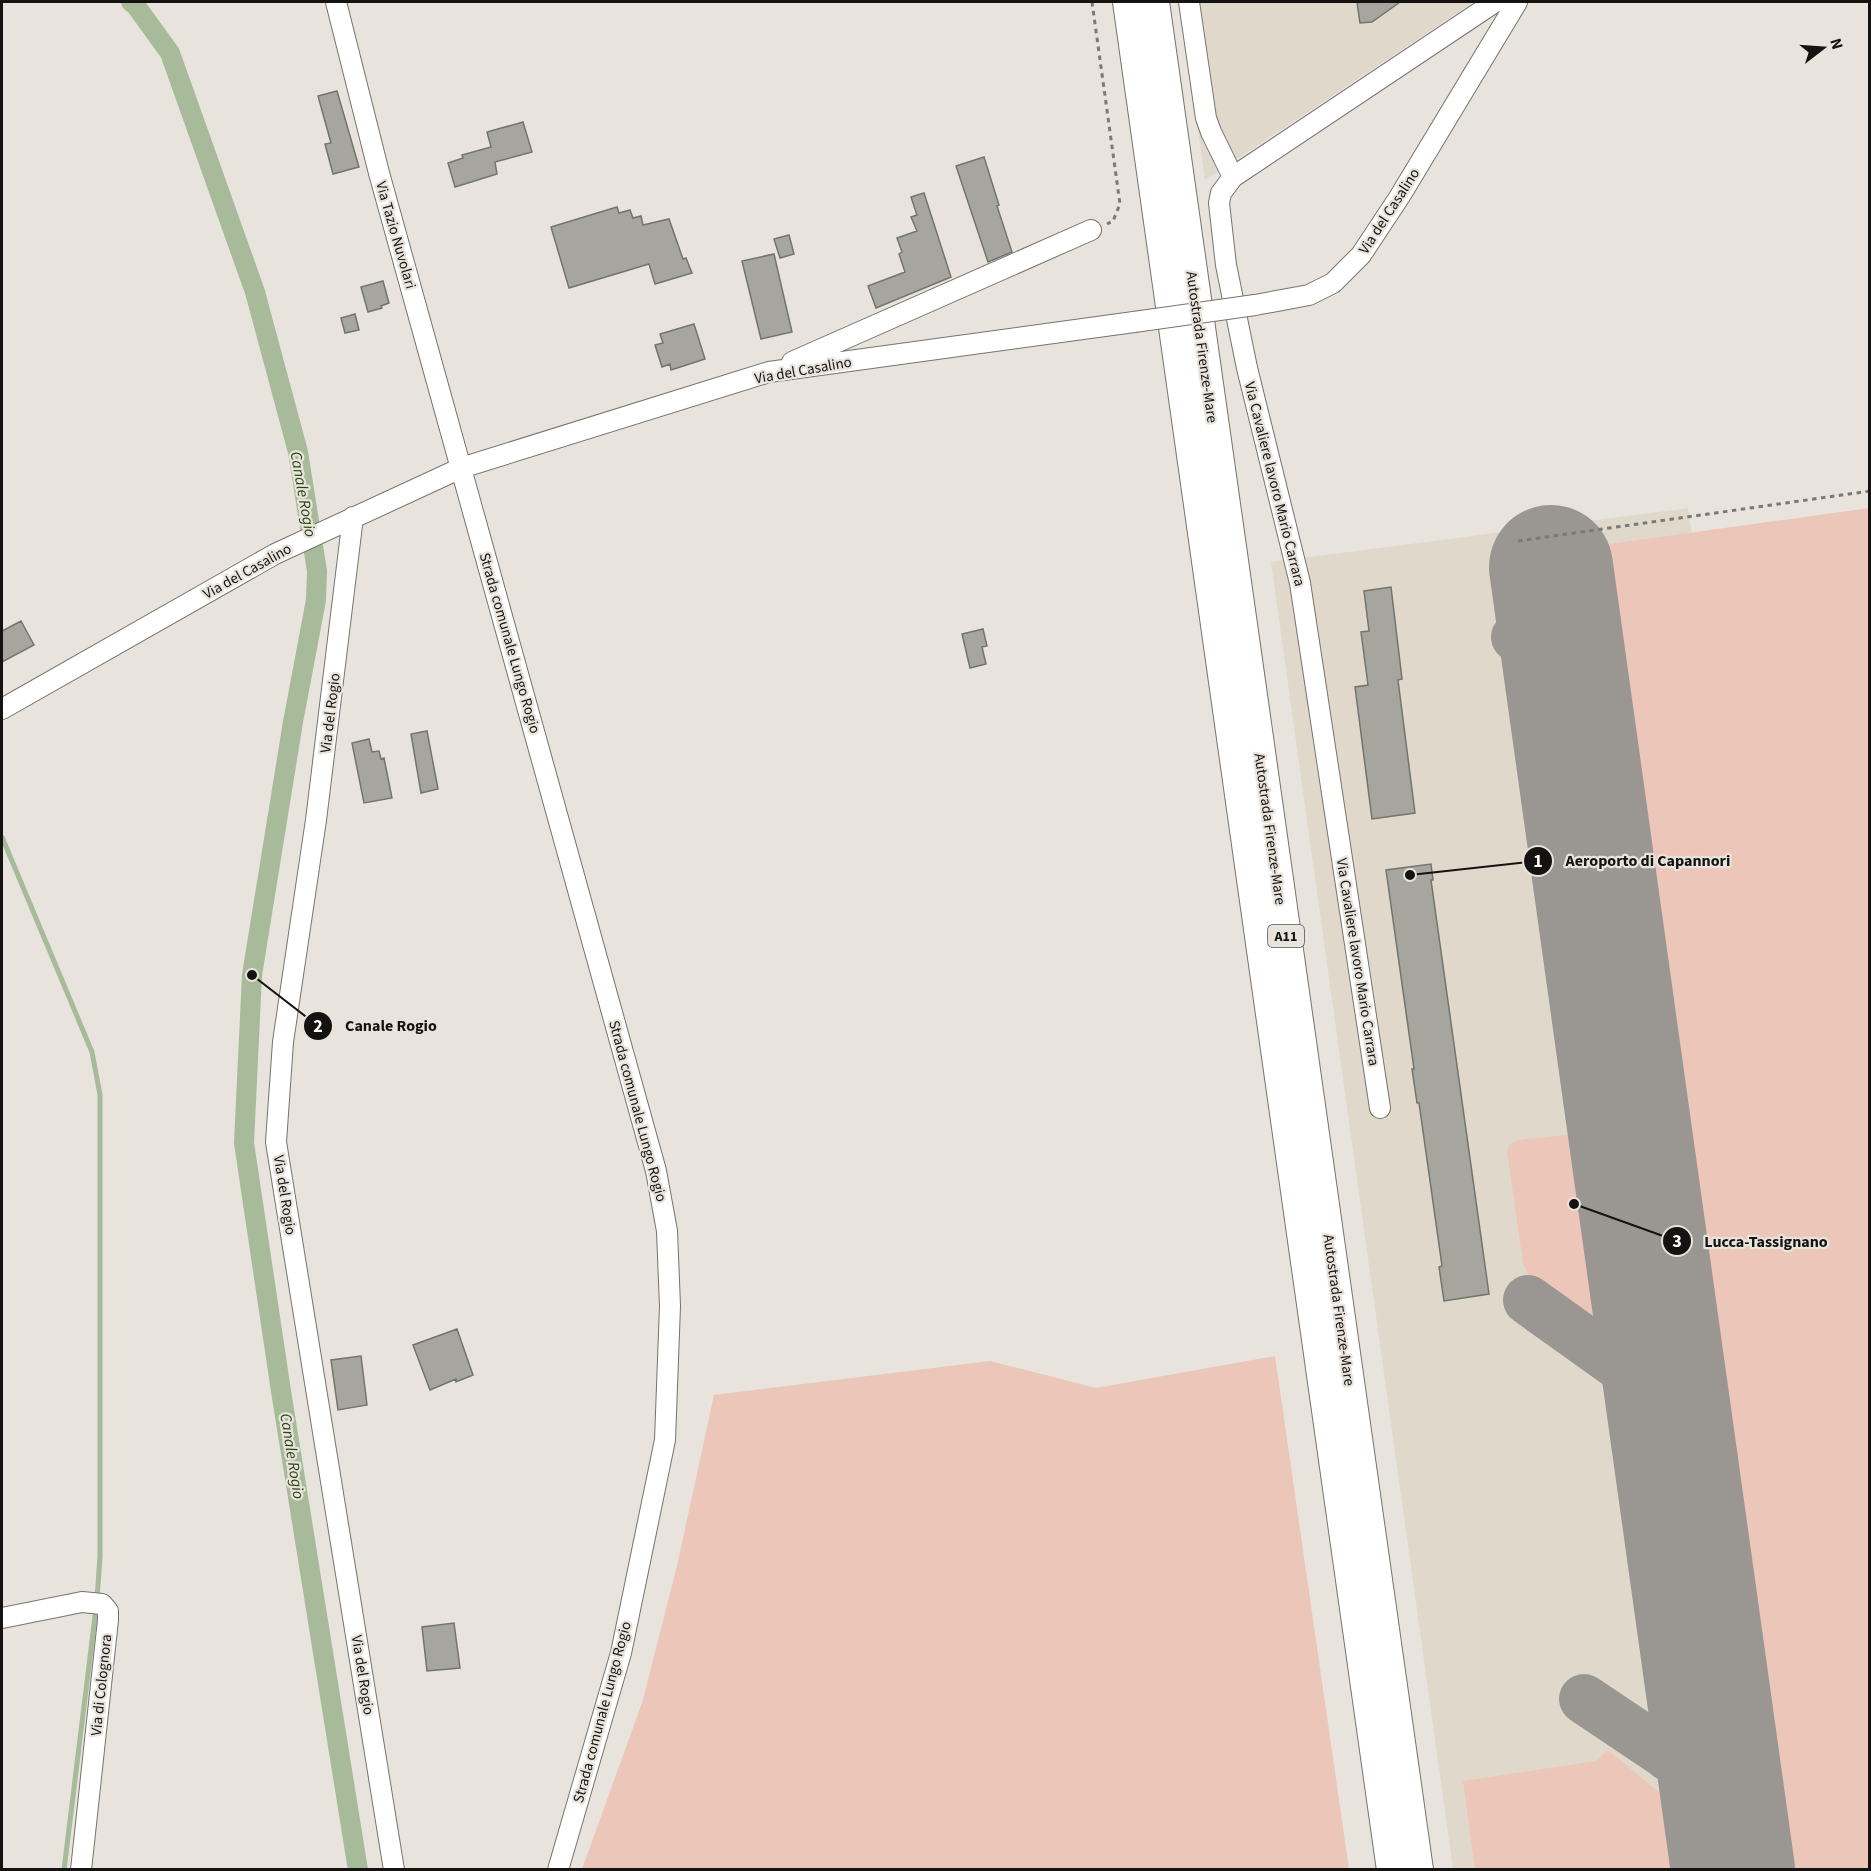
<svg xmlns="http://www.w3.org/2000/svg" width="1871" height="1871" viewBox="0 0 1871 1871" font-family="'Source Sans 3',sans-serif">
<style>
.built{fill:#e0d9cb}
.green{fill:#ebc6b9}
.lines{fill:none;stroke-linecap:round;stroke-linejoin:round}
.stream{stroke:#a7ba9a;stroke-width:5}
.canal{stroke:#a7ba9a;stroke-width:20}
.taxiway{stroke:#9a9792;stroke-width:50}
.runway{stroke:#9a9792;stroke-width:124}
.building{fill:#a6a69f;stroke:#73746d;stroke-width:1.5}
.minor-casing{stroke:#76736d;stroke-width:22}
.highway-casing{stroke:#76736d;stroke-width:32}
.path{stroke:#7b7974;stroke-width:3;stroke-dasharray:4.5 4.5;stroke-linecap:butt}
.minor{stroke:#fff;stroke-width:20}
.highway{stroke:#fff;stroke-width:30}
.minor-bridge-casing{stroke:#76736d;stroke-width:22;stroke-linecap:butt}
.minor-bridge{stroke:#fff;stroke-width:20}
.labels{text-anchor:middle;stroke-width:4.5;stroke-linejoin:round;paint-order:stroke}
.shield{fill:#e8e4dd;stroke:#54524e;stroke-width:1.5}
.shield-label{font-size:14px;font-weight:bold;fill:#141311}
.street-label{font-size:15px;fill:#141311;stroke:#e8e4dd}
.water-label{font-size:16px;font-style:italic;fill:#2b4414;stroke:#e8e4dd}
.leader{fill:none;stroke:#141311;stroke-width:2}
.callout-dot{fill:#141311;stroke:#e8e4dd;stroke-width:2}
.mark-label{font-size:18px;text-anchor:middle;font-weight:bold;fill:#fff}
.callout-label{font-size:16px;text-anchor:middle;font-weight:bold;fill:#141311;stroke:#e8e4dd;stroke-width:4.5;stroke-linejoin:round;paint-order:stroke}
</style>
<rect width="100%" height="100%" fill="#e8e4dd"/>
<!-- built -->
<path class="built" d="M1180,2H1474L1205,180Z
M1688,508L1706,627L1869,1869H1453L1271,562Z"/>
<!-- green -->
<path class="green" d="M1869,508V1869H1768L1581,548Z
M1602,1131L1631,1334L1629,1345L1625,1348L1618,1347L1610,1341L1531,1279L1523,1263L1507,1151L1509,1145L1518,1140Z
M1275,1356L1349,1869H582L642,1703L677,1566L714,1395L990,1361L1096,1388Z
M1608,1750L1683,1812L1692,1869H1475L1463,1781L1596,1761Z"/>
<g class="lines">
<!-- stream -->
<path class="stream" d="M2,837L92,1052L100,1095V1557L97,1599
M64,1870L96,1608"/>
<!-- canal -->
<path class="canal" d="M131,2L136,6L170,53L255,292L298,452L317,571L316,600L293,722L252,975L244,1143L281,1391L358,1870"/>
<!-- taxiway -->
<path class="taxiway" d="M1516,637L1560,632
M1528,1300L1651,1388L1671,1421
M1612,1360C1642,1361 1648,1351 1657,1324
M1584,1699L1690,1770L1705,1783L1725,1813
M1668,1756C1696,1757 1703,1757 1714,1730"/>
<!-- runway -->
<path class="runway" d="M1551,567L1733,1870"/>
</g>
<!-- building -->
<path class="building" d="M1357,2H1400L1372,22L1360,23Z
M337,91L359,167L333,174L325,144L331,143L318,96Z
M523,122L532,152L495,162L497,174L455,187L448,163L463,158L462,155L491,147L487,132Z
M984,157L999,205L997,206L1012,252L988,262L956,166Z
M924,193L951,277L876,308L868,286L905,272L899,254L902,252L897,238L917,231L911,217L917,215L911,197Z
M617,207L619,213L630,210L633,218L641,216L643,225L669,219L683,259L686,258L692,273L655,284L649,264L569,288L551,227Z
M789,235L794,254L780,258L774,239Z
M774,254L792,332L761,339L742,261Z
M383,281L389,303L381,306L382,308L368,312L361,287Z
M355,314L359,330L345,333L341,318Z
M694,324L705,359L671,370L670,364L662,367L655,345L663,343L660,334Z
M1391,587L1402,679L1398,680L1415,813L1372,819L1355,687L1368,685L1361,632L1369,631L1364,591Z
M21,621L34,645L2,662V631Z
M983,629L987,646L982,647L986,664L970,668L962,634Z
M427,731L438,789L421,793L411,734Z
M369,739L372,752L379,751L381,759L384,758L392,798L364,803L352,743Z
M1431,864L1433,880H1431L1489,1294L1444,1301L1439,1267L1442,1266L1419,1103H1417L1412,1069H1414L1386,870Z
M457,1329L473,1375L456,1382V1379L430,1390L413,1345Z
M361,1356L367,1405L338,1410L331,1360Z
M454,1623L460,1668L427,1671L422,1627Z"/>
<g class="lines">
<defs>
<path id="minor" d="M336,2L379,173L656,1171L667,1231L670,1306L665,1440L621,1653L558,1870
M1189,2L1206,118L1211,132L1233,177
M1255,305L1309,295L1333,283L1361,255L1400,196L1517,2
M792,362L1091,230
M353,517L316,820L283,1042L276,1142L394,1870
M2,709L275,554L461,468L769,372L1134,322
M1380,1108L1300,583L1247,368L1226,265L1219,203L1221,193L1233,177L1495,2
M2,1618L82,1602L102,1604L108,1611V1620L81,1870"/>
<path id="highway" d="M1128,2L1392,1870
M1154,2L1418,1870"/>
</defs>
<!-- minor casing -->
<use href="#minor" class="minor-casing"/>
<!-- highway casing -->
<use href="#highway" class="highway-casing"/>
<!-- path -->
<path class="path" d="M1092,2L1120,204L1113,221L1107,224
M1518,541L1870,491"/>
<!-- minor -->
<use href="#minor" class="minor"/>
<!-- highway -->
<use href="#highway" class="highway"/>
<defs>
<path id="minor-bridge" d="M1134,322L1255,305"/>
</defs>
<!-- minor-bridge casing -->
<use href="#minor-bridge" class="minor-bridge-casing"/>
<!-- minor-bridge -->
<use href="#minor-bridge" class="minor-bridge"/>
</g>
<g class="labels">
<!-- shield labels -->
<rect class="shield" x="1268" y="925" width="36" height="22" rx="4.5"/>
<g class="shield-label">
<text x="1286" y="941">A11</text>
</g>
<!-- street labels -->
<g class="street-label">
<text transform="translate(1389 211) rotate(-57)" y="5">Via del Casalino</text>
<text transform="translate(396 235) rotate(74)" y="5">Via Tazio Nuvolari</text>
<text transform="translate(1202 347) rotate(82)" y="5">Autostrada Firenze-Mare</text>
<text transform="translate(803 370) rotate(-10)" y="5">Via del Casalino</text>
<text transform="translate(1275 484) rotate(76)" y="5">Via Cavaliere lavoro Mario Carrara</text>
<text transform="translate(247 571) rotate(-29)" y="5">Via del Casalino</text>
<text transform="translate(510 643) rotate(74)" y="5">Strada comunale Lungo Rogio</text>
<text transform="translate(330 713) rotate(-83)" y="5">Via del Rogio</text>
<text transform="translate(1270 829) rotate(82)" y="5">Autostrada Firenze-Mare</text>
<text transform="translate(1358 962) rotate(81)" y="5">Via Cavaliere lavoro Mario Carrara</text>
<text transform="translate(638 1111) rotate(75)" y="5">Strada comunale Lungo Rogio</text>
<text transform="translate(285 1195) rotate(81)" y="5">Via del Rogio</text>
<text transform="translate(1339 1310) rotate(82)" y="5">Autostrada Firenze-Mare</text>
<text transform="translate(363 1675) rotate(81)" y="5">Via del Rogio</text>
<text transform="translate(101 1685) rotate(-84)" y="5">Via di Colognora</text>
<text transform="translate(602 1712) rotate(-75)" y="5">Strada comunale Lungo Rogio</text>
</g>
<!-- water labels -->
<g class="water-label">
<text transform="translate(304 494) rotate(80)" y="6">Canale Rogio</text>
<text transform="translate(293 1456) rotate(81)" y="6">Canale Rogio</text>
</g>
</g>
<!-- callouts -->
<path class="leader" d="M1410 875L1538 861M252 975L318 1026M1574 1204L1677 1241"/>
<g class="callout-dot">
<circle cx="1410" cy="875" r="6"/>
<circle cx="252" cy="975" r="6"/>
<circle cx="1574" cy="1204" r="6"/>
<circle cx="1538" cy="861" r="15"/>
<circle cx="318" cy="1026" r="15"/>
<circle cx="1677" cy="1241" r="15"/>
</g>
<g class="mark-label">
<text x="1538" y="867">1</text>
<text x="318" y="1032">2</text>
<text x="1677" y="1247">3</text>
</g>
<g class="callout-label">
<text x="1648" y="866">Aeroporto di Capannori</text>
<text x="391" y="1031">Canale Rogio</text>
<text x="1766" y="1247">Lucca-Tassignano</text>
</g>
<!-- border -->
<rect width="1871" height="1871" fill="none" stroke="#141311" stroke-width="6"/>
<!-- north arrow -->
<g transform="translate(1823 48) rotate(73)" stroke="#e8e4dd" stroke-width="4.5" paint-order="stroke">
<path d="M0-4.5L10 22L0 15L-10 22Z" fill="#141311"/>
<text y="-9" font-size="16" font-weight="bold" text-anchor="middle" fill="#141311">N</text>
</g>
</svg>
